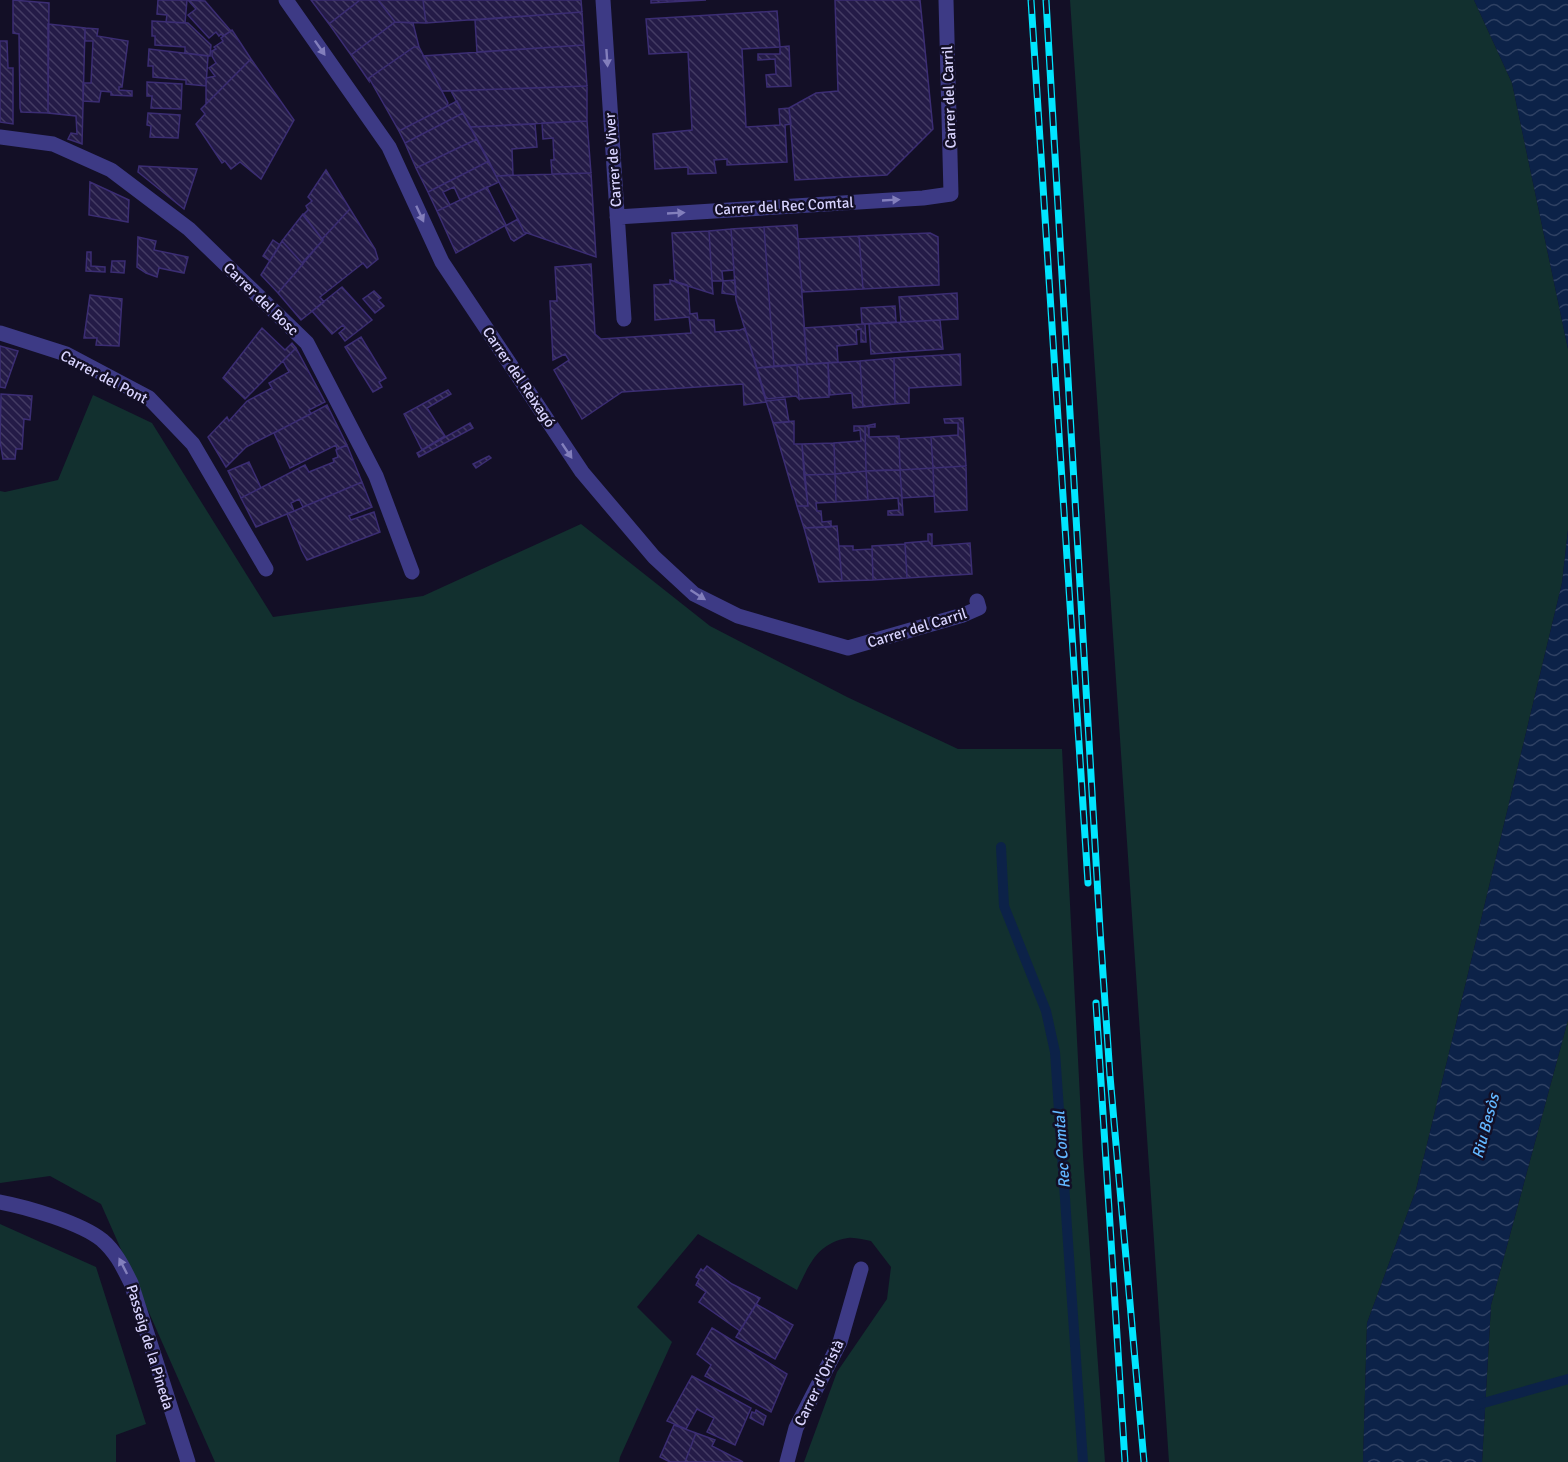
<svg xmlns="http://www.w3.org/2000/svg" width="1568" height="1462" viewBox="0 0 1568 1462" font-family="Signika,sans-serif">
<style>
.green{fill:#12302f}
.water{fill:url(#water-waves)}
.lines{fill:none;stroke-linecap:round;stroke-linejoin:round}
.stream{stroke:#0c2248;stroke-width:10}
.building{fill:url(#building-back-hatch);stroke:#3b2d73;stroke-width:1.5}
.minor{stroke:#3d3a85;stroke-width:15}
.rail-casing{stroke:#00e5ff;stroke-width:7}
.rail{stroke:#130f26;stroke-width:4.5;stroke-dasharray:14;stroke-linecap:butt}
.oneway{fill:#837fbc}
.labels{text-anchor:middle;stroke-width:5;stroke-linejoin:round;paint-order:stroke}
.street-label{font-size:15px;fill:#d9d4ff;stroke:#130f26}
.water-label{font-size:16px;font-style:italic;fill:#62b6ff;stroke:#130f26}
</style>
<defs>
<pattern id="water-waves" width="16" height="10" patternUnits="userSpaceOnUse" patternTransform="scale(1.5)"><rect width="16" height="10" fill="#0c2248"/><path d="M0 5q4-4 8 0t8 0" fill="none" stroke="#2f4163"/></pattern>
<pattern id="building-back-hatch" width="6" height="6" patternUnits="userSpaceOnUse" patternTransform="scale(1.5)"><rect width="6" height="6" fill="#241b47"/><path d="M-1 5l2 2M0 0l6 6M5-1l2 2" fill="none" stroke="#433b63"/></pattern>
</defs>
<rect width="100%" height="100%" fill="#130f26"/>
<!-- green -->
<path class="green" d="M1070,0H1474L1512,83L1568,349V530L1562,583L1416,1190L1367,1323L1363,1462H1169Z
M93,395L152,423L273,617L423,596L581,524L710,626L847,697L958,749H1062L1083,1156L1105,1462H804L837,1372L887,1299L891,1267L871,1241C864,1240 855,1237 848,1238C817,1243 809,1265 797,1290L698,1234L637,1307L672,1342L620,1457L619,1462H215L101,1204L50,1176L0,1183V491L5,492L58,480Z
M1568,1020V1462H1482L1491,1305Z
M0,1224L96,1267L146,1424L116,1435V1462H0Z"/>
<!-- water -->
<path class="water" d="M1474,0H1568V349L1512,83Z
M1568,530V1020L1491,1305L1482,1462H1363L1367,1323L1416,1190L1562,583Z"/>
<g class="lines">
<!-- stream -->
<path class="stream" d="M1001,847L1004,906L1046,1011L1055,1052L1083,1462
M1473,1406L1568,1379"/>
</g>
<!-- building -->
<path class="building" d="M13,0L49,3L48,113L21,112L20,108L19,34L13,33Z
M158,0H187L185,23L166,22L167,15L157,14Z
M188,0L205,1L231,31L223,36L221,34L219,36L216,32L209,38L188,15L196,9Z
M311,0H360L329,24Z
M360,0H378L395,22L351,55L329,24Z
M378,0H423L426,23L395,22Z
M423,0H581L582,12L426,23Z
M651,0H706L651,3Z
M835,0H920L933,129L887,175L795,180L789,108L816,93L838,91Z
M777,11L780,47L742,49L746,127L780,125L779,109L789,108L791,124L785,125L787,162L727,165V159L714,160L716,173L688,174V167L655,169L653,134L692,130L688,52L649,54L646,19Z
M582,12L584,45L477,52L475,20Z
M152,21L188,23L211,45L210,56L185,53V47L155,45V36H152Z
M395,22L413,23L419,47H414L369,78V81L351,55Z
M48,24L85,28L82,144L68,139L71,133L77,134L76,116L48,113Z
M85,28L98,29L97,36L128,41L122,87H119V90L132,91V96L111,95V92L101,91L99,102L83,101V83H91L93,41H85Z
M232,30L251,59L206,104V78L215,76L209,68L216,63L212,56V51L216,49L214,47L223,41L221,38Z
M0,41H7L8,68H13V124L0,122Z
M584,45L587,86L442,91L423,56Z
M789,46L791,86L767,87L766,75L776,74L775,59L758,60V54H780V47Z
M414,47H419L448,103L446,107L399,131L369,78Z
M149,49L208,56L206,86L186,84V80L153,77V66H148Z
M251,59L294,120L261,179L240,162L231,169L225,161L222,163L196,124L205,114L201,109Z
M147,82L182,84L181,109L151,108L152,96H147Z
M587,86V121L470,127L451,91Z
M457,101L463,113L405,143L399,131Z
M148,113L180,115L178,138L150,137L151,126L147,125Z
M463,113L477,139L416,168L405,143Z
M587,121L591,173L552,174L551,160H554L553,138L543,139L542,123Z
M535,124L537,147L512,149L513,175L496,176L470,127Z
M477,139L489,161L428,192L416,168Z
M489,161L499,182L460,200L454,187L443,192L450,205L437,211L428,192Z
M139,166L197,169L184,209L138,172Z
M326,170L350,209L322,239L303,215L308,210L306,206L312,201L308,197Z
M591,173L596,257L524,232L496,176Z
M90,182L129,200L128,222L89,215Z
M487,187L506,225L456,253L437,211Z
M350,209L375,249L378,259L367,268L363,263L358,267L320,297L324,302L301,320L278,293L323,240L322,239Z
M303,214L323,240L302,263L282,241Z
M518,219L524,232L527,233L514,241L511,239L505,226Z
M797,225L807,364L774,366L764,227Z
M764,227L774,366L757,368L736,300L731,229Z
M731,229L734,270L722,271L723,281H712L709,231Z
M709,231L712,281L713,294L675,282L672,233Z
M930,233L938,237L939,285L863,289L859,236Z
M859,236L863,289L802,292L798,239Z
M138,237L156,241L154,250L188,257L184,273L159,268L157,277L146,273L137,267Z
M273,240L280,245L270,261L263,256Z
M282,241L303,264L278,293L261,275Z
M87,252H91V266L105,267V272L86,271Z
M112,261H125L124,273L111,272Z
M591,264L595,334L601,339L691,333L689,317L655,320L654,285L670,284V280L687,285L688,287L690,314L697,313L698,320H714L715,332L740,330L745,328L766,402L744,405L743,384L622,392L582,419L554,370L569,360L565,354L553,360L550,301H557L555,267Z
M735,280L736,295L722,293L723,281Z
M342,287L372,320L345,341L339,333L345,328L343,325L332,334L312,311Z
M374,291L381,298L378,300L384,306L375,313L363,299Z
M957,293L958,319L901,322L899,297Z
M90,295L122,299L119,346L96,345L97,338H84Z
M895,306L896,322L862,324L861,308Z
M940,320L943,349L871,354L869,324Z
M862,324H865L866,342H861V329L856,330L857,344L837,346L838,362L807,364L804,328Z
M262,328L285,350L292,343L296,348L245,399L223,378Z
M361,337L386,378L379,382L382,387L373,392L345,347Z
M0,346L18,351L5,388L0,387Z
M296,348L325,402L309,410L311,414L246,447L226,467L208,437L227,417L229,421L247,401L272,388L269,383L289,372L283,361Z
M960,354L961,385L909,388V403L895,404L894,358Z
M894,358L895,404L863,407L860,361Z
M860,361L863,407L853,408L852,393L830,395L828,363Z
M828,363L829,397L799,399L797,365Z
M797,365L799,399L796,396L766,399L757,368Z
M448,390L451,394L427,408L445,436L422,450L404,414Z
M1,394L32,396L30,420L24,419L22,449H16L15,459H3L0,441Z
M785,399L789,422L773,423L766,401Z
M327,405L347,445L337,449L336,445L290,468L274,433Z
M963,418L966,466L933,468L931,437L958,435V423H945L944,419Z
M794,421V444H802L808,506H797L773,423Z
M470,423L473,428L419,457L417,453Z
M875,424V427H869V437L899,436L900,470L866,471L865,426Z
M854,426H865L866,471L835,474L834,443L861,441L860,430L854,431Z
M931,437L933,468L900,470L899,439Z
M834,443L835,474L804,475L802,444Z
M347,445L362,482L303,507L299,499L291,503L294,511L256,527L241,498L305,465L309,472L334,462L333,459L338,457L336,450Z
M489,456L491,458L476,468L473,464Z
M249,462L261,488L241,498L228,471Z
M966,466L967,510L935,512L933,468Z
M933,468L934,496L902,498L900,470Z
M886,470H900L903,515H888V511L899,510L898,498L868,500L866,471Z
M866,471L868,500L836,502L835,474Z
M835,474L836,502L816,503L817,511H821L822,522L831,521V527L804,528L797,506H808L804,475Z
M362,482L372,507L349,516L351,520L374,512L380,532L307,560L302,551L287,514Z
M837,526L842,581L819,582L804,528Z
M928,534H932V546L970,543L972,574L907,578L905,543L928,541Z
M905,544L907,578L873,580L872,546Z
M839,546H853V550L872,549L873,580L842,581Z
M707,1266L732,1284L760,1298L740,1331L699,1302L706,1292L696,1285L699,1279L696,1277L701,1269L703,1271Z
M756,1304L793,1325L775,1359L736,1337Z
M712,1328L787,1374L771,1412L705,1376L711,1365L697,1354Z
M692,1376L751,1408L735,1445L707,1432L714,1418L697,1409L686,1429L667,1421Z
M756,1410L766,1416L763,1425L750,1418L752,1412L755,1413Z
M674,1425L696,1433L685,1462H670L660,1457Z
M696,1433L715,1440L712,1446L743,1462H685Z"/>
<g class="lines">
<!-- minor -->
<path class="minor" d="M286,0L389,147L442,262L582,472L654,557L694,594L738,616L848,648L963,615L979,608L977,601
M603,0L624,319
M0,137L53,144L111,170L189,229L307,343L376,476L412,572
M617,217L923,198L951,194L946,0
M0,333L66,354L149,398L193,444L266,569
M0,1202C27,1207 81,1223 102,1240C116,1252 123,1267 131,1283L188,1462
M787,1462L796,1428L840,1342L861,1269"/>
<defs>
<path id="rail" d="M1031,0L1088,883
M1046,0L1100,930L1110,1076L1144,1462
M1096,1003L1125,1462"/>
</defs>
<!-- rail casing -->
<use href="#rail" class="rail-casing"/>
<!-- rail -->
<use href="#rail" class="rail"/>
</g>
<!-- one-way arrows -->
<defs><path id="oneway-solid" d="M-6-.8H1V-3.2L6.5 0L1 3.2V.8H-6Z" transform="scale(1.5)"/></defs>
<g class="oneway">
<use href="#oneway-solid" transform="translate(320 48) rotate(55)"/>
<use href="#oneway-solid" transform="translate(607 58) rotate(86)"/>
<use href="#oneway-solid" transform="translate(891 200) rotate(-3)"/>
<use href="#oneway-solid" transform="translate(676 213) rotate(-3)"/>
<use href="#oneway-solid" transform="translate(420 214) rotate(65)"/>
<use href="#oneway-solid" transform="translate(567 451) rotate(56)"/>
<use href="#oneway-solid" transform="translate(698 595) rotate(33)"/>
<use href="#oneway-solid" transform="translate(123 1266) rotate(-117)"/>
</g>
<g class="labels">
<!-- street labels -->
<g class="street-label">
<text transform="translate(949 97) rotate(-92)" y="5">Carrer del Carril</text>
<text transform="translate(613 160) rotate(-94)" y="5">Carrer de Viver</text>
<text transform="translate(784 206) rotate(-3)" y="5">Carrer del Rec Comtal</text>
<text transform="translate(261 299) rotate(44)" y="5">Carrer del Bosc</text>
<text transform="translate(104 377) rotate(28)" y="5">Carrer del Pont</text>
<text transform="translate(519 377) rotate(56)" y="5">Carrer del Reixagó</text>
<text transform="translate(917 628) rotate(-17)" y="5">Carrer del Carril</text>
<text transform="translate(150 1347) rotate(73)" y="5">Passeig de la Pineda</text>
<text transform="translate(819 1383) rotate(-64)" y="5">Carrer d'Oristà</text>
</g>
<!-- water labels -->
<g class="water-label">
<text transform="translate(1485 1126) rotate(-75)" y="6">Riu Besòs</text>
<text transform="translate(1061 1150) rotate(-94)" y="6">Rec Comtal</text>
</g>
</g>
</svg>
